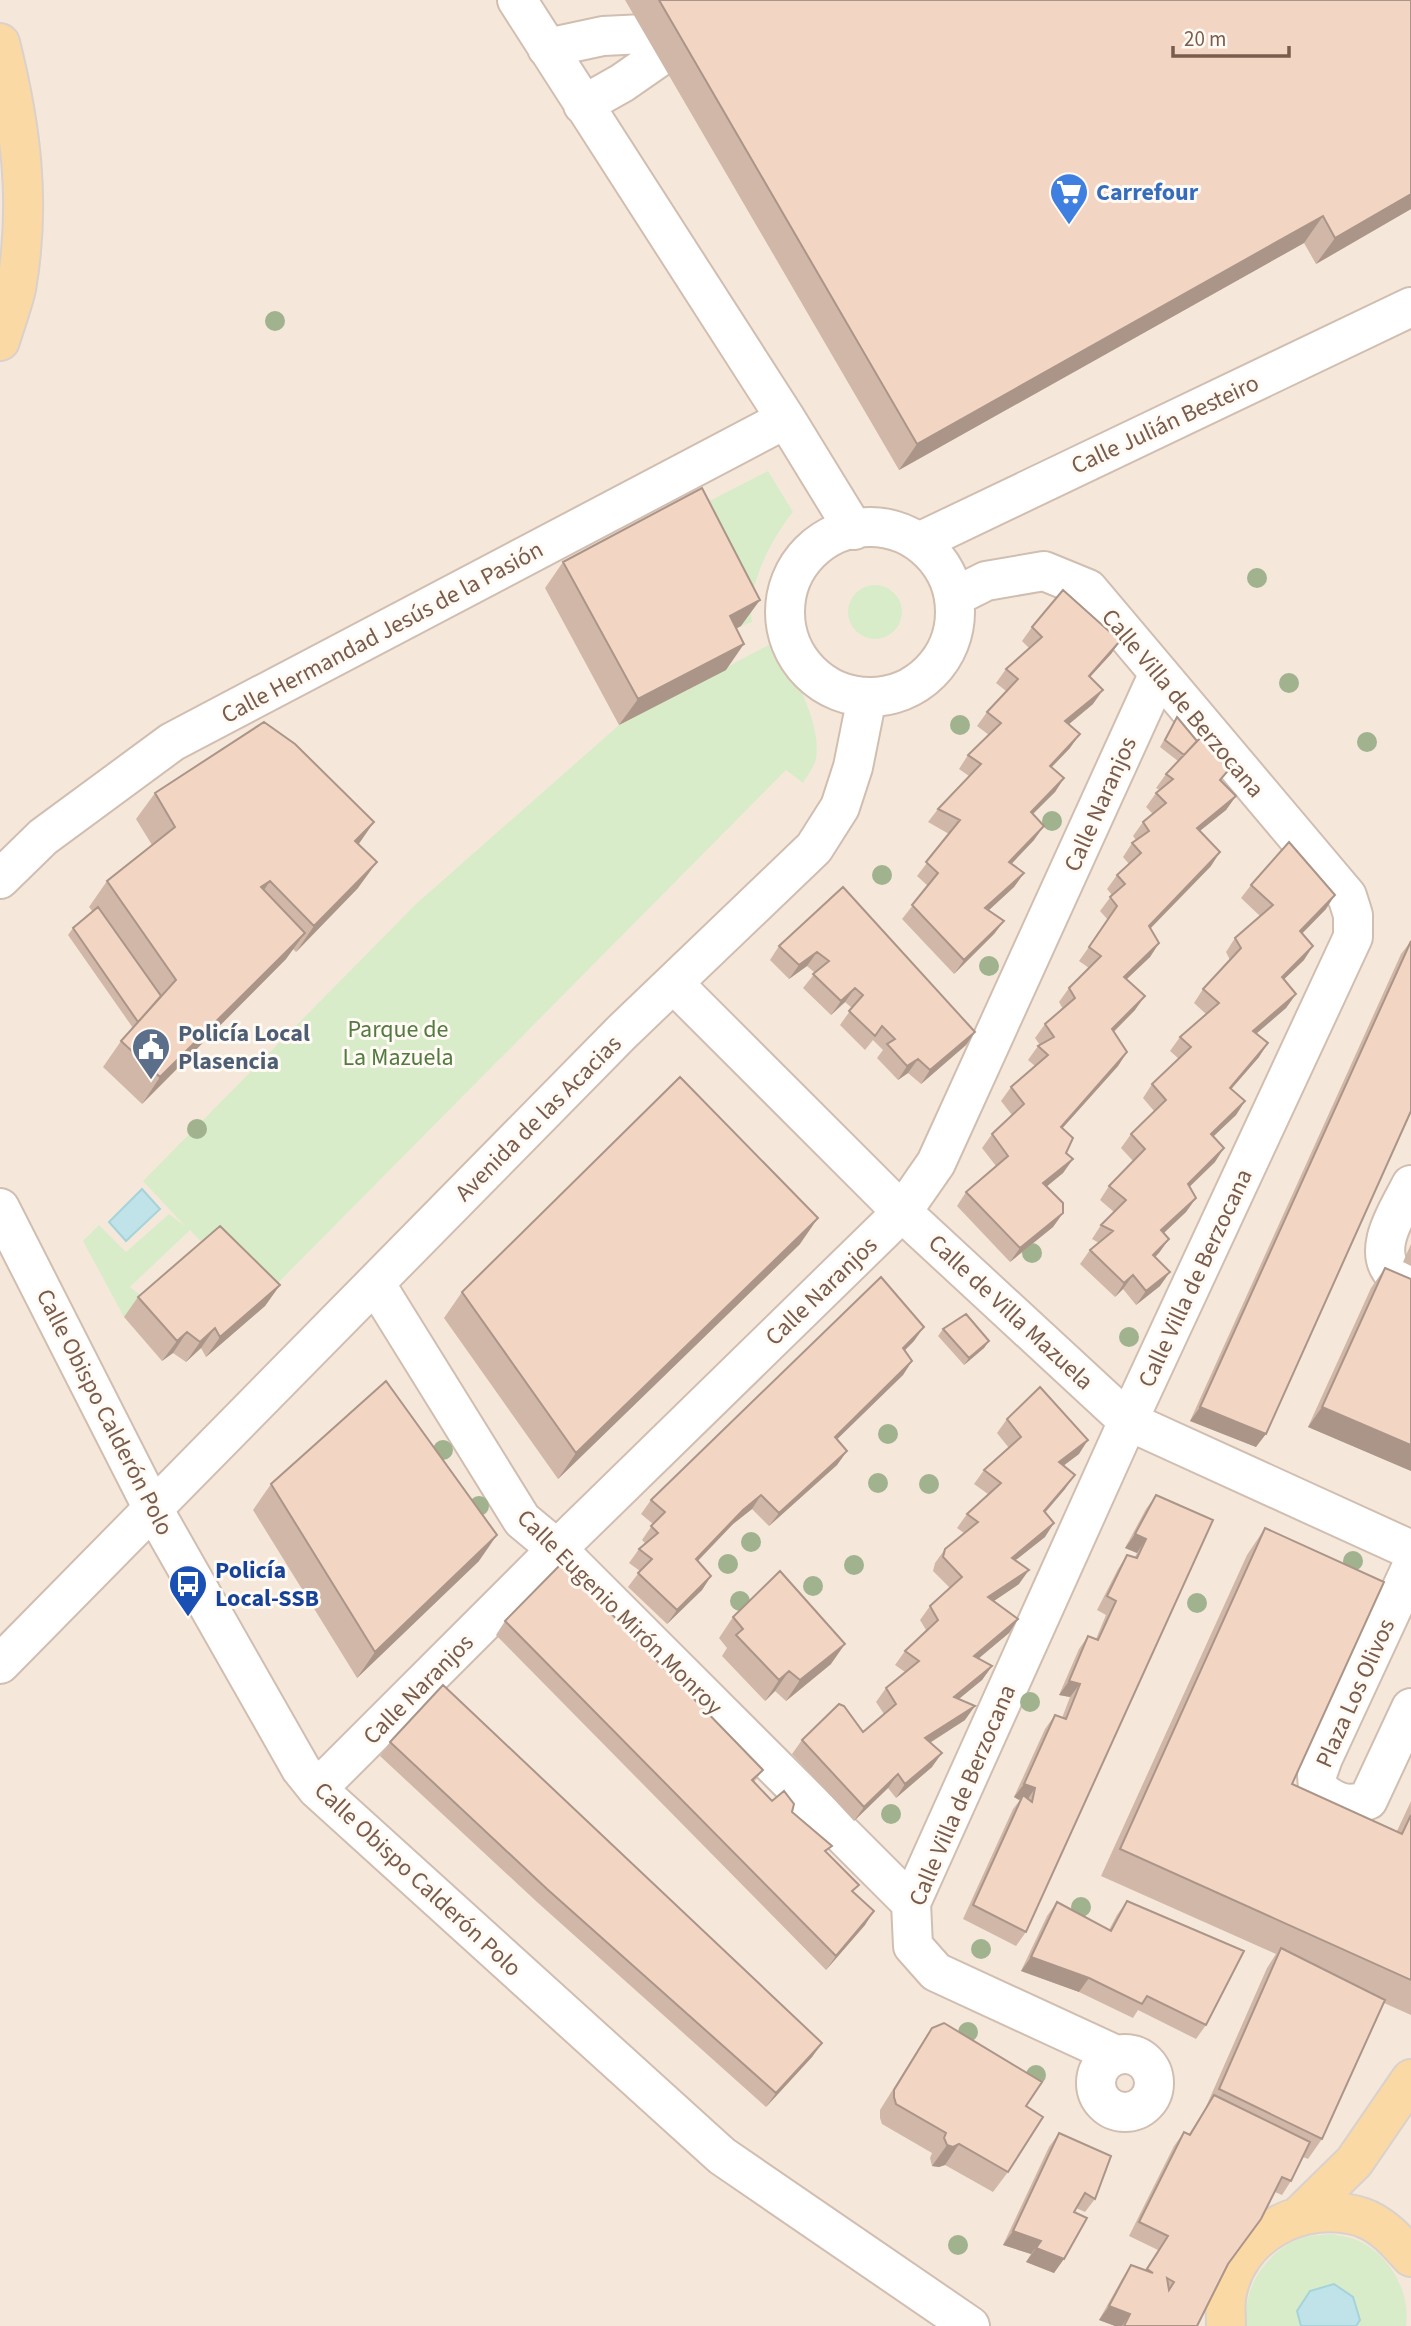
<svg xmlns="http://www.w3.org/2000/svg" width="1411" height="2326" viewBox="0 0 1411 2326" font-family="'Source Sans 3',sans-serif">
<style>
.residential{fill:#f5e8da}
.green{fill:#d8ecc9}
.water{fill:#bfe3e8;stroke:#a5d3da;stroke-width:2}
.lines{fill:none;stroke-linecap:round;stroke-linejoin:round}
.minor-casing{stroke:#d1beb0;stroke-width:42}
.major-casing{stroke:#dad1cd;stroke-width:42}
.minor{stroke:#fff;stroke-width:38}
.major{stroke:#fbd9a5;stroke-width:38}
.tree{fill:#a0b28e}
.wall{fill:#d1b7a8}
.shaded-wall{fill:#aa9588}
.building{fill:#f3d5c3;stroke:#aa9588;stroke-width:2;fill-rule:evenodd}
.labels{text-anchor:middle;stroke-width:6;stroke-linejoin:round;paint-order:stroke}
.shop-label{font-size:24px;font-weight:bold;fill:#366cbe;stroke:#fffaf3;text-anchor:start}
.street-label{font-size:24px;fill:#7a5c4d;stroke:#fffaf3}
.park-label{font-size:24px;fill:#537a41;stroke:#fffaf3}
.service-label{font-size:24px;font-weight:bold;fill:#4e5e75;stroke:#fffaf3;text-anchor:start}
.transit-label{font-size:24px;font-weight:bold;fill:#164399;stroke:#fffaf3;text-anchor:start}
</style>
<rect width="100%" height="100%" fill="#fdf6ec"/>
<!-- residential -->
<path class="residential" d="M0,0H1411V2326H0Z"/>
<!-- green -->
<path class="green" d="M768,471L793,512C771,539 746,587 752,622L741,626L684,514Z
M848 612a27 27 0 1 1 54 0a27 27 0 1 1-54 0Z
M774,642C793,673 822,722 816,759C814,767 807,776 803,783L786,770L259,1302L190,1230L130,1287L145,1299L124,1317L83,1241L99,1225L126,1252L169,1214L185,1226L143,1181L416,904L619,725Z
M1332,2234C1341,2236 1351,2237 1359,2241C1389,2255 1411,2291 1406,2326H1247C1240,2289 1269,2247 1305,2237C1313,2235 1323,2235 1332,2234Z"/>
<!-- water -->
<path class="water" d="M142,1189L160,1209L126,1241L109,1222Z
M1334,2284L1353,2297L1360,2320L1356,2326H1301L1297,2311L1310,2291Z"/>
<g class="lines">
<defs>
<path id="minor" d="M517,0L786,419L854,530
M547,48L603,36L644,34
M583,105L622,83L658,58
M785 612a85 85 0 1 1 170 0a85 85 0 1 1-170 0Z
M919,542L1411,307
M954,597L986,581L1044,571L1088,589L1347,896L1353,915V937L1128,1421L911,1903L913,1946L936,1972L1116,2055
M0,879L43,837L172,742L786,419
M674,984L902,1212L1128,1421L1411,1550
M1411,1185C1399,1210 1369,1251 1396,1276C1399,1279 1407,1281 1411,1283
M0,1208L152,1507L301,1769L317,1789L722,2156L970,2326
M375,1283L522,1520L557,1549L911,1903
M1411,1568L1323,1758L1317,1775L1318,1789C1336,1803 1347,1808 1368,1800L1411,1708
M0,1664L622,1032L814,848L840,807L853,767L867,697
M317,1789L557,1549L902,1212L936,1163L1158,675
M1096 2083a29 29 0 1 1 58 0a29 29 0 1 1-58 0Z"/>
<path id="major" d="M0,43C21,126 31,203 16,289C12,306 5,324 0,341
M1300,2215L1354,2162L1411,2079
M1226,2326C1226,2317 1225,2307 1226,2299C1234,2235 1302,2199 1361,2217C1382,2224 1397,2241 1411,2257"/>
</defs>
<!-- minor casing -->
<use href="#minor" class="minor-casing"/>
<!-- major casing -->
<use href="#major" class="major-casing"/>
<!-- minor -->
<use href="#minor" class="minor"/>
<!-- major -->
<use href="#major" class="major"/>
</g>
<!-- trees -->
<g class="tree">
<circle cx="275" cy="321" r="10"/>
<circle cx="1257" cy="578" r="10"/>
<circle cx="1289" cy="683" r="10"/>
<circle cx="960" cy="725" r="10"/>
<circle cx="1367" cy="742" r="10"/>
<circle cx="1052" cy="821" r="10"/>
<circle cx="882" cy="875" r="10"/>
<circle cx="989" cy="966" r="10"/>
<circle cx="197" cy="1129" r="10"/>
<circle cx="1032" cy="1253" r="10"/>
<circle cx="1129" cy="1337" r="10"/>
<circle cx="888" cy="1434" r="10"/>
<circle cx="443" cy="1450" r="10"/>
<circle cx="878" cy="1483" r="10"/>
<circle cx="929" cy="1484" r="10"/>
<circle cx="479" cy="1506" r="10"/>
<circle cx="751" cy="1542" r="10"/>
<circle cx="1353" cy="1561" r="10"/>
<circle cx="728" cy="1564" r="10"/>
<circle cx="854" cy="1565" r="10"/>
<circle cx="813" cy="1586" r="10"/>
<circle cx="740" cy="1601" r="10"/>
<circle cx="1197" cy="1603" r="10"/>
<circle cx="1030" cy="1702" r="10"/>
<circle cx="891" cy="1814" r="10"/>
<circle cx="1081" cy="1907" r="10"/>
<circle cx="981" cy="1949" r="10"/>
<circle cx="968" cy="2032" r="10"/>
<circle cx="1036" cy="2075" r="10"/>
<circle cx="958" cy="2245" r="10"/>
</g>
<!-- wall -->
<path class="wall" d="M625,0H1411V209L1316,264L1304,243L899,470Z
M563,562L741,626L737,628L726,670L619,725L545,588Z
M1032,627L1120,641L1111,654L1090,677L1093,704L1069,724L1070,748L1052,767L1064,778L1055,792L1032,814L1034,840L1011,864L1024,873L1014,887L989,910L1004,921L994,934L954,974L902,919L928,886L917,876L949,834L928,822L938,809L969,776L959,769L968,755L989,735L977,726L987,712L1006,691L996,683L1006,669L1029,648L1022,641Z
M1177,717L1221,781L1236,796L1226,810L1200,831L1211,866L1150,929L1159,943L1150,957L1127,979L1135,1010L1114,1032L1127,1052L1118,1066L1062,1128L1066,1153L1073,1159L1063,1173L1047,1186L1063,1213L1053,1227L1010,1262L957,1206L966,1192L996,1166L982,1148L992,1134L1012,1115L1001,1101L1011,1087L1035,1066L1028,1060L1038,1046L1040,1045L1035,1038L1045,1024L1063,1009L1059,1002L1069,988L1089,968L1079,961L1108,920L1100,911L1112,895L1107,889L1117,875L1129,864L1123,857L1132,843L1136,840L1133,836L1143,822L1153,814L1146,807L1156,793L1160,790L1156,788L1166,774L1178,761L1160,747Z
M155,793L358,844V888L296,952L293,949L286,959L142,1104L103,1067L121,1041L133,1028L68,935L73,928L93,912L89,907L107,881L152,845L136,819Z
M1251,885L1326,909L1302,933L1304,960L1284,979L1296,994L1286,1008L1256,1034L1259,1057L1231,1089L1245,1101L1236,1115L1213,1137L1215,1162L1190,1186L1196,1198L1186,1212L1164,1233L1169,1239L1155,1257L1160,1286L1136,1305L1123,1289L1115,1297L1080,1264L1090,1250L1099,1243L1092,1239L1101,1225L1114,1212L1100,1200L1109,1186L1133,1161L1121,1148L1131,1134L1154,1111L1143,1098L1152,1084L1179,1059L1170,1051L1180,1037L1206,1014L1194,1003L1203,989L1230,960L1226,952L1235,938L1260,916L1241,898Z
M843,887L975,1032L966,1045L921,1084L908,1073L898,1080L877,1058L883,1050L873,1040L865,1050L840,1025L852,1008L845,1002L831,1015L803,988L815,973L807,966L789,979L770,960L779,946Z
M1411,941L1256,1447L1190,1421L1401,954Z
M800,1244L558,1479L444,1318L462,1292Z
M1411,1244V1266L1403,1262Z
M1385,1268L1411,1279V1471L1308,1427L1371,1288Z
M280,1285L265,1306L206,1357L201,1348L186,1362L173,1353L162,1361L124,1317L138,1297Z
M943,1329L989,1341L984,1348L964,1365L938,1336Z
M914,1341L905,1350L912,1361L903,1375L837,1439L847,1451L837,1465L769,1526L752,1509L733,1524L698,1561L711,1576L702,1590L667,1624L628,1587L640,1571L629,1563L639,1549L645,1543L642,1540L653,1524L641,1514L651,1500Z
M1007,1419L1079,1454L1063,1465L1065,1489L1045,1513V1537L1015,1560L1019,1584L994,1601L1018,1619L1009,1633L978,1658L992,1666L982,1680L959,1699L965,1720L930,1743L932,1767L896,1798L888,1788L854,1821L792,1754L802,1740L863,1732L884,1714L876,1702L886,1688L905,1672L895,1665L905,1651L926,1630L920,1620L930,1606L950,1588L933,1571L935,1563L945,1549L964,1533L957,1528L967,1514L988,1494L974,1484L984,1470L1009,1448L997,1433Z
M271,1484L479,1561L357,1678L253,1510Z
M1156,1495L1213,1520L1026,1932L1016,1946L963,1919L1013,1809L1020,1800L1014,1797L1045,1729L1055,1715L1062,1718L1070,1697L1059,1695L1079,1649L1088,1636L1096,1639L1106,1615L1097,1610L1118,1569L1127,1555L1135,1557L1137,1553L1125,1548L1146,1509Z
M1265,1528L1292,1784L1397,1831L1411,1801V2015L1384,2003L1322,2139L1308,2159L1303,2157L1291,2181L1282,2195L1275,2192L1227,2266L1197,2326H1115L1099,2320L1122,2279L1131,2265L1145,2270L1158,2250L1129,2236L1174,2146L1184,2132L1189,2134L1205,2109L1267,1968L1276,1954L1101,1876L1247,1555Z
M733,1617L831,1664L786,1701L775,1691L765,1701L722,1656L727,1648L719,1638Z
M505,1621L763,1770L754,1782L772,1801L792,1812L827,1853L853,1893L865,1925L826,1970L496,1635Z
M390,1742L822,2043L812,2057L766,2107L537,1902L380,1756Z
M1127,1901L1206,2025L1196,2039L1138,2010L1133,2018L1079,1992L1021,1971L1047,1916L1057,1902L1109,1930L1117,1915Z
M932,2028L1026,2106L1008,2172L993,2192L945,2165L939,2167L932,2166L930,2158L932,2153L882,2124L880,2118V2110L918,2049Z
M1059,2133L1095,2199L1085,2212L1076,2208L1074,2212L1054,2273L1026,2262L1031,2254L1003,2245L1049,2147Z"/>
<!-- shaded-wall -->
<path class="shaded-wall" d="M1411,194V209L1316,264L1335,238Z
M1323,216L1304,243L899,470L917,444Z
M760,600L741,626L712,642L730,616Z
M1120,641L1111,654L1079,689L1089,676Z
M744,644L726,670L619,725L638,699Z
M1103,690L1093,704L1056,735L1065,721Z
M1080,734L1070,748L1040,779L1050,766Z
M1064,778L1055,792L1021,826L1031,812Z
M1236,796L1226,810L1187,841L1197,828Z
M374,822L356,848L355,841Z
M1044,826L1034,840L1000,876L1009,862Z
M1220,852L1211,866L1139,940L1149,926Z
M377,862L358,888L296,952L314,926Z
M1024,873L1014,887L976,922L985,908Z
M270,881L252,908L261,887Z
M1335,895L1326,909L1291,945L1300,931Z
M1004,921L994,934L954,974L964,960Z
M305,933L286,959L142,1104L160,1077Z
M1159,943L1150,957L1114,991L1124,977Z
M1313,946L1304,960L1272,991L1282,977Z
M817,952L807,966L789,979L799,965Z
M855,988L845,1002L831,1015L841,1001Z
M1296,994L1286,1008L1243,1045L1253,1031Z
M1145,996L1135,1010L1102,1043L1112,1029Z
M975,1032L966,1045L921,1084L930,1070Z
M1268,1043L1259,1057L1220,1102L1230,1088Z
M1127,1052L1118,1066L1051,1141L1061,1127Z
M918,1059L908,1073L898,1080L907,1066Z
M1245,1101L1236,1115L1201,1148L1211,1134Z
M1224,1148L1215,1162L1179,1197L1188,1184Z
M1073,1159L1063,1173L1034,1197L1043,1183Z
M1196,1198L1186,1212L1152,1244L1161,1230Z
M1063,1213L1053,1227L1010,1262L1020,1248Z
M818,1218L800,1244L558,1479L576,1453Z
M1169,1239L1159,1253L1143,1269L1153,1255Z
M1170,1272L1160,1286L1136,1305L1146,1291Z
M1133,1275L1123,1289L1115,1297L1124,1283Z
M280,1285L265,1306L206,1357L220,1337Z
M924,1327L914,1341L893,1362L903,1348Z
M215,1328L201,1348L186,1362L200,1342Z
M187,1332L173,1353L162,1361L177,1341Z
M989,1341L984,1348L964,1365L969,1358Z
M912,1361L903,1375L825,1451L835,1437Z
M1200,1407L1266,1434L1256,1447L1190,1421Z
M1322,1407L1411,1445V1471L1308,1427Z
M1088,1440L1079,1454L1050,1476L1059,1462Z
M847,1451L837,1465L769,1526L779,1513Z
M1075,1475L1065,1489L1034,1525L1044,1511Z
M761,1495L752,1509L733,1524L686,1573L696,1559L743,1510Z
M1054,1523L1045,1537L1002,1571L1012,1558Z
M1135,1534L1146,1539L1137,1553L1125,1548Z
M497,1535L479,1561L357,1678L375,1652Z
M1029,1570L1019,1584L979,1611L988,1597Z
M711,1576L702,1590L667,1624L677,1610Z
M1018,1619L1009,1633L965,1670L974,1656Z
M845,1644L831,1664L786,1701L800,1680Z
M992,1666L982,1680L944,1711L954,1697Z
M789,1671L775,1691L765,1701L779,1680Z
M1069,1681L1080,1684L1070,1697L1059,1695Z
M975,1706L965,1720L915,1752L925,1738Z
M942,1753L932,1767L896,1798L905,1784Z
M898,1774L888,1788L854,1821L864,1807Z
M1024,1784L1035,1788L1026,1802L1023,1795L1019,1800L1014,1797Z
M874,1911L865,1925L826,1970L836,1956Z
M1031,1957L1089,1978L1079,1992L1021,1971Z
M822,2043L812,2057L766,2107L776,2093Z
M959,2144L945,2165L939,2167L932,2166L947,2145Z
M1013,2231L1041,2241L1031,2254L1003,2245Z
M1036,2248L1064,2259L1054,2273L1026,2262Z
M1109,2306L1130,2314L1122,2326H1115L1099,2320Z"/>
<!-- building -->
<path class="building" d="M659,0H1411V194L1335,238L1323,216L917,444Z
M702,488L760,600L730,616L744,644L638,699L563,562Z
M1063,590L1120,641L1089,676L1103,690L1065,721L1080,734L1050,766L1064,778L1031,812L1044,826L1009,862L1024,873L985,908L1004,921L964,960L912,905L938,873L926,862L960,820L938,809L981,764L968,755L1001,723L987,712L1018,679L1006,669L1042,637L1032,627Z
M1177,717L1197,741L1184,755L1165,740Z
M264,722L295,744L374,822L355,841L377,862L314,926L270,881L261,887L305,933L160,1077L121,1041L176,980L107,881L175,827L155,793Z
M1203,735L1232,766L1220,780L1236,796L1197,828L1220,852L1149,926L1159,943L1124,977L1145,996L1112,1029L1127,1052L1061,1127L1073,1138L1066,1153L1073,1159L1043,1183L1063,1203V1213L1020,1248L966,1192L1008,1156L992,1134L1024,1104L1011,1087L1048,1055L1038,1046L1054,1037L1045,1024L1075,998L1069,988L1101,956L1089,947L1117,906L1110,897L1125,884L1117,875L1141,853L1132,843L1149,831L1143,822L1166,803L1156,793L1173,779L1166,774Z
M1289,842L1335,895L1300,931L1313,946L1282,977L1296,994L1253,1031L1268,1043L1230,1088L1245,1101L1211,1134L1224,1148L1188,1184L1196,1198L1161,1230L1169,1239L1153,1255L1170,1272L1146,1291L1133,1275L1124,1283L1090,1250L1113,1231L1101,1225L1126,1200L1109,1186L1145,1149L1131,1134L1166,1100L1152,1084L1191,1047L1180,1037L1219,1003L1203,989L1241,948L1235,938L1273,905L1251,885Z
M843,887L975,1032L930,1070L918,1059L907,1066L887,1044L895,1039L882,1026L875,1036L849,1011L863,995L855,988L841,1001L813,974L829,961L817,952L799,965L779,946Z
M98,907L161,996L138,1022L73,928Z
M1411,941V1111L1266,1434L1200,1407Z
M680,1077L818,1218L576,1453L462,1292Z
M220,1226L280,1285L220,1337L215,1328L200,1342L187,1332L177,1341L138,1297Z
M1385,1268L1411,1279V1445L1322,1407Z
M881,1277L924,1327L903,1348L912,1361L835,1437L847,1451L779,1513L761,1495L743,1510L696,1559L711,1576L677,1610L638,1573L652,1559L639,1549L658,1533L651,1526L665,1512L651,1500Z
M966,1314L989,1341L969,1358L943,1329Z
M386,1381L497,1535L375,1652L271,1484Z
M1040,1387L1088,1440L1059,1462L1075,1475L1044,1511L1054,1523L1012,1558L1029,1570L988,1597L1018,1619L974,1656L992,1666L954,1697L975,1706L925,1738L942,1753L905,1784L898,1774L864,1807L802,1740L839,1704L844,1706L863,1732L896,1704L886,1688L919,1661L905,1651L938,1620L930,1606L962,1577L943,1557L945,1549L978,1522L967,1514L1001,1483L984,1470L1021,1437L1007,1419Z
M1156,1495L1213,1520L1026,1932L973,1905L1023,1795L1032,1802L1035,1788L1024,1784L1055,1715L1066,1719L1080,1684L1069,1681L1088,1636L1098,1640L1116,1601L1107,1596L1127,1555L1137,1558L1146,1539L1135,1534Z
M1265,1528L1384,1582L1292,1784L1402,1834L1411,1815V1980L1120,1849Z
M562,1563L763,1770L752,1780L772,1801L784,1791L794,1804L792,1812L832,1846L825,1851L859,1885L852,1891L874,1911L836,1956L505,1621Z
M780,1571L845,1644L800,1680L789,1671L779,1680L736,1635L743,1629L733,1617Z
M443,1685L822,2043L776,2093L547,1889L390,1742Z
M1127,1901L1244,1951L1206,2025L1147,1996L1142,2004L1089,1978L1031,1957L1057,1902L1111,1931Z
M1281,1948L1385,2000L1322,2139L1219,2089Z
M944,2023L1042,2082L1026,2106L1043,2117L1008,2172L959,2144L953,2147L947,2145L944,2138L946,2133L896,2104L894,2097V2090L932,2028Z
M1214,2095L1310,2142L1291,2181L1282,2177L1261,2219L1228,2264L1197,2326H1124L1130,2314L1109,2306L1131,2265L1153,2273L1147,2269L1168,2236L1139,2222L1184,2132L1190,2135ZM1167,2278L1174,2282L1169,2290Z
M1059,2133L1111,2156L1095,2199L1085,2193L1074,2212L1087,2218L1064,2259L1036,2248L1041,2241L1013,2231Z"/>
<!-- icons -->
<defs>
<symbol id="supermarket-pin" viewBox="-11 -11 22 30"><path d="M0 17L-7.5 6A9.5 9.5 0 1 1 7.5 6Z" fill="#3f7fe0" stroke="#fffaf3"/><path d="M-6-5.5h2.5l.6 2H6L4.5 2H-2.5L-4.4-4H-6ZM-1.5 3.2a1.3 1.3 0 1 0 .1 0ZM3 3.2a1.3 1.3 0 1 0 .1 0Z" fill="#fff"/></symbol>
<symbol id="civic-pin" viewBox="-11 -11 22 30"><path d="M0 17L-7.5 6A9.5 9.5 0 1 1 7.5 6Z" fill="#5c6f8a" stroke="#fffaf3"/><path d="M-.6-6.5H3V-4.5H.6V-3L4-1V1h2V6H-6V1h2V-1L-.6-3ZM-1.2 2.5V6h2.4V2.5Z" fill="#fff"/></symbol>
<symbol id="bus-pin" viewBox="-11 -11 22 30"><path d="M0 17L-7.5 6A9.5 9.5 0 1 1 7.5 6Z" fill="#1a4fb4" stroke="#fffaf3"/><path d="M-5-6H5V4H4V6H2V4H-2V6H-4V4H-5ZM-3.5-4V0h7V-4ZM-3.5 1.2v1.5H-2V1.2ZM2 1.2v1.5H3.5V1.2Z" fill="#fff"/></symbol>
</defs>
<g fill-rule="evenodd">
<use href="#supermarket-pin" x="1047" y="170" width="44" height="60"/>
<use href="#civic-pin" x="129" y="1025" width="44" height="60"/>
<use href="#bus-pin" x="166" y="1562" width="44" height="60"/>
</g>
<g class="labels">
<!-- shop labels -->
<g class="shop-label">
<text x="1096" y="200">Carrefour</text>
</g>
<!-- street labels -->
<g class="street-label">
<text transform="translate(1165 424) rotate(-25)" y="8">Calle Julián Besteiro</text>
<text transform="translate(382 632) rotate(-28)" y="8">Calle Hermandad Jesús de la Pasión</text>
<text transform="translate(1183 703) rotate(50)" y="8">Calle Villa de Berzocana</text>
<text transform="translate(1100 804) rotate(-66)" y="8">Calle Naranjos</text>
<text transform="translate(538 1118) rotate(-45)" y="8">Avenida de las Acacias</text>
<text transform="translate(1195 1278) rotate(-65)" y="8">Calle Villa de Berzocana</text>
<text transform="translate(821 1291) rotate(-44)" y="8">Calle Naranjos</text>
<text transform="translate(1011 1312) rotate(43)" y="8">Calle de Villa Mazuela</text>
<text transform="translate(105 1412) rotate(63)" y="8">Calle Obispo Calderón Polo</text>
<text transform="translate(620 1612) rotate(45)" y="8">Calle Eugenio Mirón Monroy</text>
<text transform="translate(418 1689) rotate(-45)" y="8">Calle Naranjos</text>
<text transform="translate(1355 1693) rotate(-66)" y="8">Plaza Los Olivos</text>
<text transform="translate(962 1795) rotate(-67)" y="8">Calle Villa de Berzocana</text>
<text transform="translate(418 1879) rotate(43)" y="8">Calle Obispo Calderón Polo</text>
</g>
<!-- park labels -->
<g class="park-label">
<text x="398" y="1037">Parque de<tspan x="398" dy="28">La Mazuela</tspan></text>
</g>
<!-- service labels -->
<g class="service-label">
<text x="178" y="1041">Policía Local<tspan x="178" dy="28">Plasencia</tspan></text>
</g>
<!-- transit labels -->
<g class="transit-label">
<text x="215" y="1578">Policía<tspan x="215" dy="28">Local-SSB</tspan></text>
</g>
</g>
<!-- scale -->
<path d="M1173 46v10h116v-10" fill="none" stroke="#7a5c4d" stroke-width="3.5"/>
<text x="1184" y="46" font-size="21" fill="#7a5c4d" stroke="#fffaf3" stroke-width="5" paint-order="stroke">20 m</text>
</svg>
